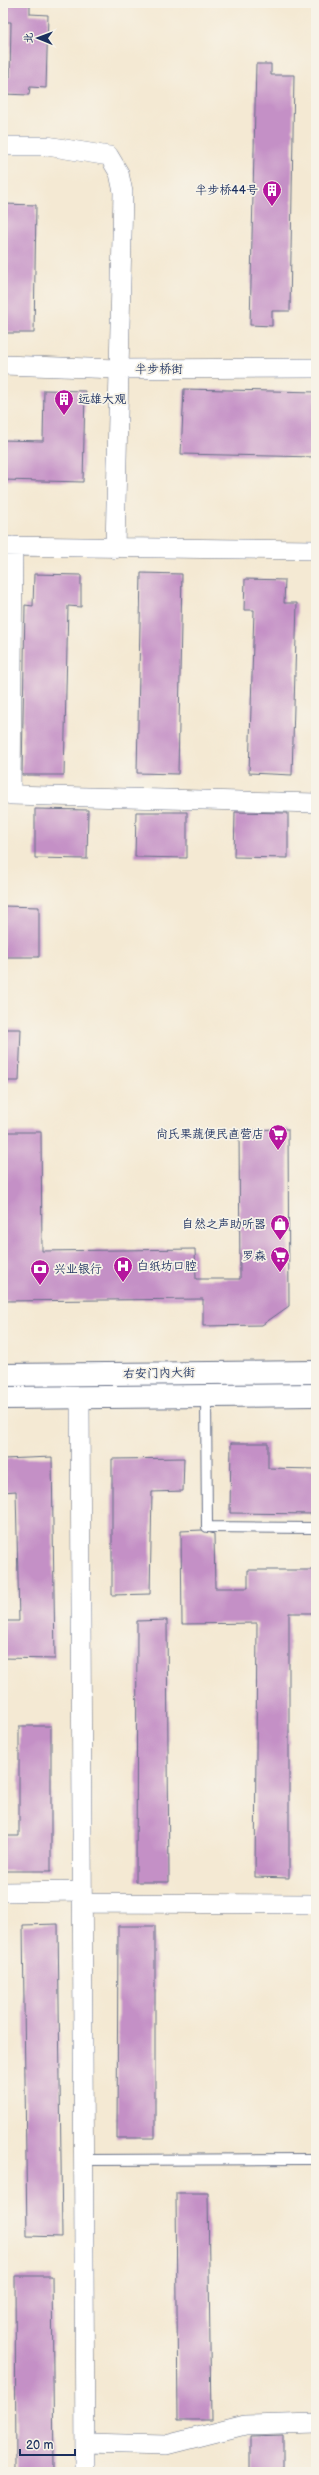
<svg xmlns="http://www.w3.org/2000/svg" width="319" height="2475" viewBox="0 0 319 2475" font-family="'Balsamiq Sans','LXGW WenKai TC',sans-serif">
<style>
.building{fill:#c490c6}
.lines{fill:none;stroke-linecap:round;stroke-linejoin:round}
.lane-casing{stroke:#677087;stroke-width:12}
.street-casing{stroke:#677087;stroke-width:20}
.secondary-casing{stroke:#677087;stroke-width:24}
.lane{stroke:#fff;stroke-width:10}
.street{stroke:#fff;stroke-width:19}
.secondary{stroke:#fff;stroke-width:22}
.labels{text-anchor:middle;stroke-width:3.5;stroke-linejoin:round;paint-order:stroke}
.poi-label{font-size:12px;fill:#1b2f5e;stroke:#f7f3e8;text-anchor:end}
.street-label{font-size:12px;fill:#1b2f5e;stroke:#f7f3e8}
</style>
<rect width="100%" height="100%" fill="#f7f3e8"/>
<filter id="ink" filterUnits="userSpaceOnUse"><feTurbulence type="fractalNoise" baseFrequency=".025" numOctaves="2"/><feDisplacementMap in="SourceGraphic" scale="8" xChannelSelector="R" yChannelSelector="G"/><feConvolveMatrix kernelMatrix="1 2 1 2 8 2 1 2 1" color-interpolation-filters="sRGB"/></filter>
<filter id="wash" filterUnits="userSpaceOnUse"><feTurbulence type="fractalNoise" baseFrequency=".012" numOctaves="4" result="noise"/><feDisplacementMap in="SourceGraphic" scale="16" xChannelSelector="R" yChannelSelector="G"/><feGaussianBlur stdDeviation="0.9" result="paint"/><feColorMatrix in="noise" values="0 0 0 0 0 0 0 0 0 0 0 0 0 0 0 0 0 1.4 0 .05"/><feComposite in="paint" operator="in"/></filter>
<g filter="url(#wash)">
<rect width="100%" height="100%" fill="#f4e9d3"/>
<g id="blocks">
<!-- building -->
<path class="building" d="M3,3H30V14L48,15L46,88L30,87L29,95L3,94V77H10L11,22H3Z
M256,64H271V75H294L290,311H272V326L250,325Z
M3,204L36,205L34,333H3Z
M184,389L316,392V457L181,454Z
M44,390L85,391L83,482L3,480V440L43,441Z
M141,573L182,574L178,774L137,773Z
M34,574L81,575V607L68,606L64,775H22L25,605L33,606Z
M245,579L285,580L284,603H297L292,775L249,773L254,610H244Z
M35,809L88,810L87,859L35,858Z
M136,812H187V858L135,857Z
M235,812L288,813V858L234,857Z
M3,906L39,907V957H3Z
M3,1029H21L19,1081H3Z
M288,1129L289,1306L262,1325L203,1326V1299L3,1301V1132H41L42,1251L195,1249L196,1279H240L239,1130Z
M231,1443H268V1468L316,1469V1514L230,1513Z
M52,1457L55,1659L3,1658V1621H19L16,1491L3,1492V1459Z
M184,1458L183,1491L152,1492L150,1594L112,1595V1459Z
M202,1530L214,1534L215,1588H248V1570H316V1613H289V1878L255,1877L257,1623L182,1624L181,1531Z
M167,1620L169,1882H136L137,1621Z
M19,1726H51V1871H3V1836H19Z
M58,1924L62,2237L27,2236L23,1925Z
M118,1926H155V2138H117Z
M176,2193H208L211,2420H178Z
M15,2276H52L54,2472H16Z
M283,2435V2472H250V2436Z"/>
</g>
</g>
<g filter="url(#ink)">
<use href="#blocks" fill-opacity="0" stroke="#677087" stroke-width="1"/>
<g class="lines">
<defs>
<path id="lane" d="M206,1397L207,1527L316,1528
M84,2160L316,2159"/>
<path id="street" d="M3,146H47L109,156L119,173L123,192L115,549
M3,365L118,369L316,368
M3,546L316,550
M13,546L11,795L316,803
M80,1397L85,2472
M3,1892L82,1891
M82,1903L316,1904
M85,2443L166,2445L245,2425L316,2423"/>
<path id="secondary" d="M3,1375L316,1372
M3,1398L316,1395"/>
</defs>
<!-- lane casing -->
<use href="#lane" class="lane-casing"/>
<!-- street casing -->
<use href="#street" class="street-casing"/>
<!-- secondary casing -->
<use href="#secondary" class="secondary-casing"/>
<!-- lane -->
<use href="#lane" class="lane"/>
<!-- street -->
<use href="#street" class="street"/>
<!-- secondary -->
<use href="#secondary" class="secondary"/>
</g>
</g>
<!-- icons -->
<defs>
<symbol id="building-pin" viewBox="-11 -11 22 30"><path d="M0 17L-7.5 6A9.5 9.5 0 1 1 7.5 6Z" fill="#b5179e" stroke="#f7f3e8"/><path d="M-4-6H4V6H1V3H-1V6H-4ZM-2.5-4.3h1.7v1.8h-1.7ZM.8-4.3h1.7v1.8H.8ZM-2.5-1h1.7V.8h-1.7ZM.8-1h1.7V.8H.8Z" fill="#fff"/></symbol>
<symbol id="supermarket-pin" viewBox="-11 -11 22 30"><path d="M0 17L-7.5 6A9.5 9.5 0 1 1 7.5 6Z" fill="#b5179e" stroke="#f7f3e8"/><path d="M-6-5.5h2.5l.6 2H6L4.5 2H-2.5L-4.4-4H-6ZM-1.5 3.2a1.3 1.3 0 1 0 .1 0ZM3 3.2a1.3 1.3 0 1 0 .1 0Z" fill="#fff"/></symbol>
<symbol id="shop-pin" viewBox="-11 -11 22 30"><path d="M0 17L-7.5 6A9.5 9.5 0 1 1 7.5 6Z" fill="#b5179e" stroke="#f7f3e8"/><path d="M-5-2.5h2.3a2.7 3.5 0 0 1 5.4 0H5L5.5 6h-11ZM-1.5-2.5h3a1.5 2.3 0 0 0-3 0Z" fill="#fff"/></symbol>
<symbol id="hospital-pin" viewBox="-11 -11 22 30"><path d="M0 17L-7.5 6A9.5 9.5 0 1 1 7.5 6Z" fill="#b5179e" stroke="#f7f3e8"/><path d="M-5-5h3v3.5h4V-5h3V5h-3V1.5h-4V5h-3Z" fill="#fff"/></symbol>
<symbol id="bank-pin" viewBox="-11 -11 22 30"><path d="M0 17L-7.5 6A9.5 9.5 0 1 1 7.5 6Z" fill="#b5179e" stroke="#f7f3e8"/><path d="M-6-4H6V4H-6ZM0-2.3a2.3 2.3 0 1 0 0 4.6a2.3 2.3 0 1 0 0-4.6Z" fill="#fff"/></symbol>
</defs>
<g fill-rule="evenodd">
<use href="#building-pin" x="261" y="179" width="22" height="30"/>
<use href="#building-pin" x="53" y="388" width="22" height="30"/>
<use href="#supermarket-pin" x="267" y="1123" width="22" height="30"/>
<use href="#shop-pin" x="269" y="1213" width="22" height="30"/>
<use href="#supermarket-pin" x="269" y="1245" width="22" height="30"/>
<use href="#hospital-pin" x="112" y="1255" width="22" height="30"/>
<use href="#bank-pin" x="29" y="1258" width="22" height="30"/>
</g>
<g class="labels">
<!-- poi labels -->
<g class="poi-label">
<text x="258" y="194">半步桥44号</text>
<text x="78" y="403" text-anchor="start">远雄大观</text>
<text x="264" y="1138">尚氏果蔬便民直营店</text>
<text x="266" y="1228">自然之声助听器</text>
<text x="266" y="1260">罗森</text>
<text x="137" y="1270" text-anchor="start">白纸坊口腔</text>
<text x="54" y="1273" text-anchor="start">兴业银行</text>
</g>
<!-- street labels -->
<g class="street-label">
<text x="159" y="373">半步桥街</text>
<text transform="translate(159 1373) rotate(-1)" y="4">右安门内大街</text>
</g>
</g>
<!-- margin -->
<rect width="319" height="2475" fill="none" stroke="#f7f3e8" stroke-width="16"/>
<!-- north arrow -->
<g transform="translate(38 38) rotate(271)" stroke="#f7f3e8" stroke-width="3" paint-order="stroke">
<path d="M0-3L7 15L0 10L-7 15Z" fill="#1b2f5e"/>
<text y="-6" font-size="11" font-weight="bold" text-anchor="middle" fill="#1b2f5e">北</text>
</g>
<!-- scale -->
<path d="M20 2449v6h55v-6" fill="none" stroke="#1b2f5e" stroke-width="2"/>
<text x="26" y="2449" font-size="12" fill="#1b2f5e" stroke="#f7f3e8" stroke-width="3" paint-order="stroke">20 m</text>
</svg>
